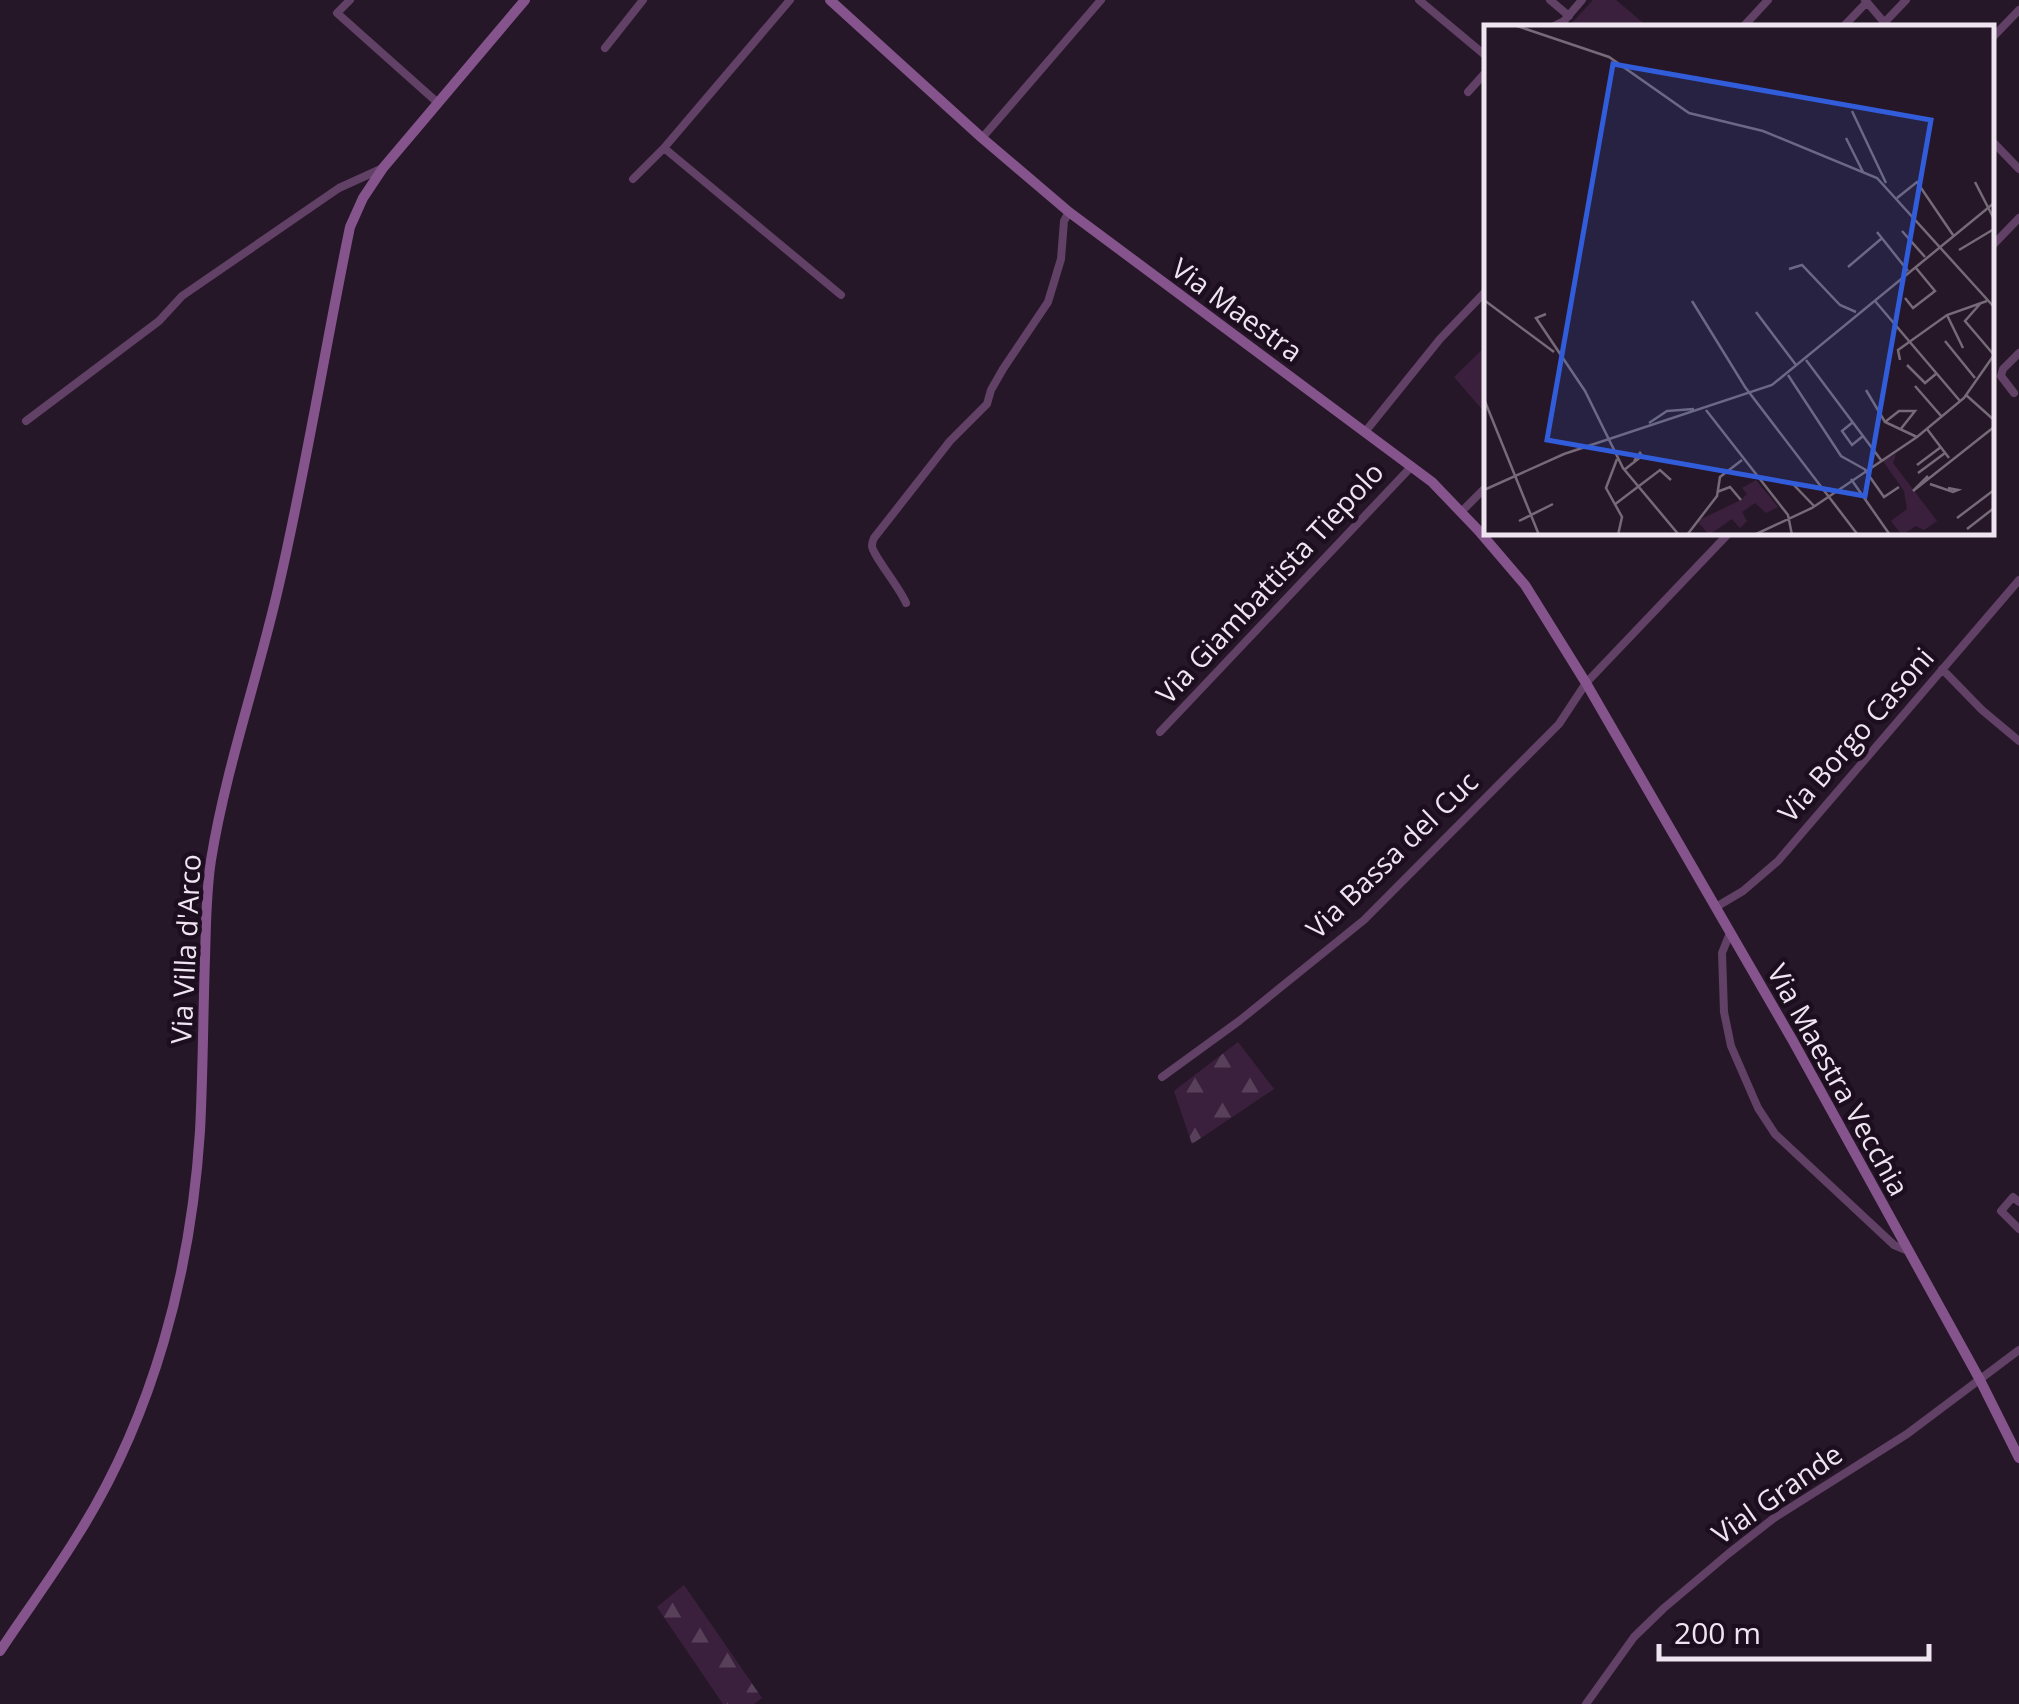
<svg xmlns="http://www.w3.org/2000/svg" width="2019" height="1704" viewBox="0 0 2019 1704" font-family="'Open Sans',sans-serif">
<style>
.grass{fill:#3b203e}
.forest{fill:url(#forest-firs)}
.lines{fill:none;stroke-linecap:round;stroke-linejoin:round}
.street{stroke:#614165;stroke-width:8}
.secondary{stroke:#86548d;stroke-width:10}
.labels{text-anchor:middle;stroke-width:9;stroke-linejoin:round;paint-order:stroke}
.street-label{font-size:28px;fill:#efe5f1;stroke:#1d0e1f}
.inset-road{fill:none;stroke:#766978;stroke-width:2.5}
.view{fill:#325dda;fill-opacity:0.15;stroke:#325dda;stroke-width:5}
.inset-edge{fill:none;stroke:#efe5f1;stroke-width:5}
</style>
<defs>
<pattern id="forest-firs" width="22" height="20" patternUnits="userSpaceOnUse" patternTransform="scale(2.5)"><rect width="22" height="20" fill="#3b203e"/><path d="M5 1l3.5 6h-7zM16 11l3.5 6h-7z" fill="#58405a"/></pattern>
</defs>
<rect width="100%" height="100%" fill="#261728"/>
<!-- grass -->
<path class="grass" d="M1593,0H1616L1648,27H1568Z
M1486,346V414L1454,377Z"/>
<!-- forest -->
<path class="forest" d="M1238,1042L1274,1089L1192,1144L1174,1091Z
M684,1585L762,1698L754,1704H723L657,1607Z"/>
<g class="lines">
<!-- street -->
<path class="street" d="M350,0L337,13L438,103
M1419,0L1486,56
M1550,0L1569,16
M1865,0L1889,28
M1885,22L1906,0
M1550,28L1564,21L1582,0
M1742,28L1768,0
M1842,28L1867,2
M1992,38L2019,10
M605,48L643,0
M1468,92L1486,72
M982,138L1101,0
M1992,141L2019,169
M664,148L841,295
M633,179L664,148L790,0
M1992,246L2019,218
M2014,393L2001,376L2003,369L2019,353
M26,421L159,321L182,296L339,188L383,168
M1365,432L1440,339L1486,291
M1461,512L1486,487
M906,603C900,588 872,554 872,546C872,543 873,540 874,538L950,441L987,404L991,390L1003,369L1048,302L1061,259L1064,221L1069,212
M1942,669L1982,710L2019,741
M1160,732L1412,466
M1716,907L1743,891L1778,861L2019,580
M1730,933L1722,953L1724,1012L1731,1046L1758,1108L1775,1134L1894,1245L1906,1250
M1162,1077L1239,1021L1364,920L1559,724L1586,683L1730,532
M2019,1202L2013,1197L2001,1211L2019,1229
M1586,1704L1634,1637L1664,1608L1728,1554L1774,1518L1907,1434L2019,1350"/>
<!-- secondary -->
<path class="secondary" d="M830,0L982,138L1069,212L1432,482L1478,530L1525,585L1586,683L1793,1041L1980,1380L2019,1458
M0,1651C25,1613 52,1577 76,1538C153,1417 191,1273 200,1131C203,1074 203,1016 205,958C206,926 206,892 211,860C226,768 257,680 278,589C306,469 325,348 350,227L363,198L383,168L525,0"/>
</g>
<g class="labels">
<!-- street labels -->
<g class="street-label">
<text transform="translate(1237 310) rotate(36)" y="10">Via Maestra</text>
<text transform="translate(1270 583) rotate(-47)" y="10">Via Giambattista Tiepolo</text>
<text transform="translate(1856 735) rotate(-49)" y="10">Via Borgo Casoni</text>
<text transform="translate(1392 855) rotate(-44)" y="10">Via Bassa del Cuc</text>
<text transform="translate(186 949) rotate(-87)" y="10">Via Villa d'Arco</text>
<text transform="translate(1838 1080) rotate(61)" y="10">Via Maestra Vecchia</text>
<text transform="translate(1777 1494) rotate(-35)" y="10">Vial Grande</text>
</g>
</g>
<!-- overview -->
<g transform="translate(1484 25)">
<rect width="510" height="510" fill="#261728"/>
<path d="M412,429L409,438L453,496L440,505L432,501L418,510L407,496L423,484L420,466L399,436Z" fill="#3b203e"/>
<path d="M272,455L294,482L282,488L271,478L258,487L263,496L256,503L248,494L225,510L213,496L257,475L263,469L258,463Z" fill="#3b203e"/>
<path class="inset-road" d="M30,0L125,32L205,88L279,106L393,153L510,282M368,86L402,158M362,113L379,147M491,157L510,194M413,173L433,157L469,210M418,206L441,232M393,207L424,246M475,225L510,204M364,242L397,214M305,244L318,240L356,280L372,287M421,273L429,283L451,266L432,243M0,275L70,327M208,276L261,362L374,510M391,276L476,376M496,279L481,296L510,330M272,287L312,340M62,289L52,293L101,366L139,443L195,510M463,290L479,323M461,316L491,353M322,335L397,435M416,335L414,325L463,290L503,276M423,340L441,358L453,348M304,350L357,431L382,445M431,361L458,392M382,365L401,397L433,412M482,370L510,395M0,374L55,510M222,385L304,490L308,510M369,397L358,406L368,420L379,411M401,397L415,386H431L416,405M165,398L183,386L210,384M443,404L465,433M133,434L122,463L138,492L134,510M433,440L457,422M140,445L158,431L156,428L150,436M381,445L400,472L415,462M434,448L461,428M444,451L429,466L510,402M367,454L406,510M307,457L330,481M446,459L469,467L474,465L464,463M0,465L80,429L288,360L510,178M233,467L246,462L257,475M130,480L176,445L187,455M473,493L510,465M35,496L69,479M483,504L510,483M203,510L233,471L236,452L258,435M270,510L328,483L433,412L480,373L510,330"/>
<path class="view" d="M129,39L447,95L381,471L63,415Z"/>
<rect width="510" height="510" class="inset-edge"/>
</g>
<!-- scale -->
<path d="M1659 1644v15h270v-15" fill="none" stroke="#efe5f1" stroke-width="5"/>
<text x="1674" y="1644" font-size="30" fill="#efe5f1" stroke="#1d0e1f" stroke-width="8" paint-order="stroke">200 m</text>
</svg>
